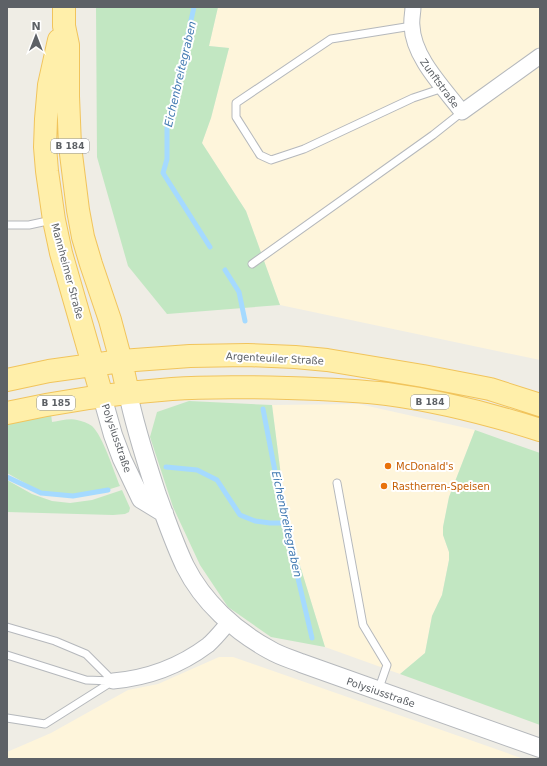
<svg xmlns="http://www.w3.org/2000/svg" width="547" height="766" viewBox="0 0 547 766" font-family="'DejaVu Sans',sans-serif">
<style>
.commercial{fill:#fef5db}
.green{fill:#c2e7c2}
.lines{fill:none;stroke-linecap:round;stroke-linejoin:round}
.stream{stroke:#a5daff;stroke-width:5}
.service-casing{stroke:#b5b8bc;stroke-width:9}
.minor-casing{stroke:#b5b8bc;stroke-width:17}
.tertiary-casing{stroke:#b5b8bc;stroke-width:20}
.primary-casing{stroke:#f1c45c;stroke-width:24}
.service{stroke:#fff;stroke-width:7}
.minor{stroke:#fff;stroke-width:15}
.tertiary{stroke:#fff;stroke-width:18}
.primary{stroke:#ffefaa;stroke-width:22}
.food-dot{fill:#e8710a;stroke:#fff;stroke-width:1.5}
.labels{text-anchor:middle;stroke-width:4;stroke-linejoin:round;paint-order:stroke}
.shield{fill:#fff;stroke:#8e9094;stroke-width:1}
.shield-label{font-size:9px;font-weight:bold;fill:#5d6166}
.street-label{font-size:10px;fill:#5d6166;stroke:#fff}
.food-label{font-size:10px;fill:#c56008;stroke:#fff;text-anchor:start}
.water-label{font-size:11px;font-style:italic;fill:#427ab2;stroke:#fff}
</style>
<rect width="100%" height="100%" fill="#efede5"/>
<!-- commercial -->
<path class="commercial" d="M218,7H540V360L280,305L246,211L202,143L211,118L229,48L209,46Z
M359,404L475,430L449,497L443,527V535L449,552V560L442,595L432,616L425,653L400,674L325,647L287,523L272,405Z
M219,657H233L524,759H7V752L51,733L128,690L158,684Z"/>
<!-- green -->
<path class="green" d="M96,7H218L209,46L229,48L211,118L202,143L246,211L280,305L167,314L128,266L97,157Z
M189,401L272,405L287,523L325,647L271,637L228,607L200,565L173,507L150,437L157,412Z
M51,414L52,422C60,421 70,418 77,420C82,421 88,423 92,426C103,436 114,472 120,486L94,494L69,496L50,495L41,492L7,473V424Z
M475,430L540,453V725L400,674L425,653L432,616L442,595L449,560V552L443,535V527L449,497Z
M7,480L32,494L52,501L70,503L92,500L122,490L130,508L129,512L125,514L113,515L7,512Z"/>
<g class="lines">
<!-- stream -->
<path class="stream" d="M194,7L167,128V159L163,173L210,247
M225,270L239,292L245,321
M263,409L285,523L312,638
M166,467L197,470L217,480L240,515L255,521L270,523H285
M7,477L41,493L73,496L108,490"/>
<defs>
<path id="service" d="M412,26L331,39L236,103V117L260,155L271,160L304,149L413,98L443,88
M7,225H29L52,220
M252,264L433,135L462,112
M337,483L363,625L387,665L378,691
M7,627L55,641L86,654L113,681
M7,655L86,680L113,681
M7,718L45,724L113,681"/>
<path id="minor" d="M413,7C413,13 411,20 412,26C413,57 443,87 462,112L540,56
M113,681C147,678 180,666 208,645C216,638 222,630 229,622"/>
<path id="tertiary" d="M128,393C135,428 146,461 157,495C166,519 174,543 185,566C203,602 235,631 270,650C280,656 291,659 301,663L540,748
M102,396L113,435L122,459L141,499L164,513"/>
<path id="primary" d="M64,7V26L68,45V96L70,146L78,210L83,237L91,264L110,320L121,361L128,393
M59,40L49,85L46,119L45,147L47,171L54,220L61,253L102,396
M7,380L49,371L121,361L190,356L247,355L295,357L327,360L423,376L490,389L540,405
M7,413C61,401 116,393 172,389C210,386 249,387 287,388C320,389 354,390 387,394C439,401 490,414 540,430"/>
</defs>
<!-- service casing -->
<use href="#service" class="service-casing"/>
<!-- minor casing -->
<use href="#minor" class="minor-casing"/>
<!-- tertiary casing -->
<use href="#tertiary" class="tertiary-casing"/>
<!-- primary casing -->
<use href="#primary" class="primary-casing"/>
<!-- service -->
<use href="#service" class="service"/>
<!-- minor -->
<use href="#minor" class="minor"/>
<!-- tertiary -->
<use href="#tertiary" class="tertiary"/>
<!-- primary -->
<use href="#primary" class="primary"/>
</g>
<!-- markers -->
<g class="food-dot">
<circle cx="388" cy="466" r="4"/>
<circle cx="384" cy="486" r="4"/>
</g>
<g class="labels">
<!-- shield labels -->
<g class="shield">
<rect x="51" y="139" width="38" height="14" rx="3"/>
<rect x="411" y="395" width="38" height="14" rx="3"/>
<rect x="37" y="396" width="38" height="14" rx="3"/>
</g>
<g class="shield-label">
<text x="70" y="149">B 184</text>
<text x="430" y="405">B 184</text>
<text x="56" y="406">B 185</text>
</g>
<!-- street labels -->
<g class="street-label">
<text transform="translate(440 83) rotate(54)" y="4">Zunftstraße</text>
<text transform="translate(68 271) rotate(75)" y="4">Mannheimer Straße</text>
<text transform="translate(275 358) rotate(3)" y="4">Argenteuiler Straße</text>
<text transform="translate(117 438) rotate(71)" y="4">Polysiusstraße</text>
<text transform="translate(381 692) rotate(19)" y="4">Polysiusstraße</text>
</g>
<!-- food labels -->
<g class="food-label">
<text x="396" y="470">McDonald's</text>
<text x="392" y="490">Rastherren-Speisen</text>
</g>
<!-- water labels -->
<g class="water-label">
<text transform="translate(180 74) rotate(-77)" y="4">Eichenbreitegraben</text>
<text transform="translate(287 524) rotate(78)" y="4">Eichenbreitegraben</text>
</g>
</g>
<!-- border -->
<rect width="547" height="766" fill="none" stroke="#5d6166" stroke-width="16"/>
<!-- north arrow -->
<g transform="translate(36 36)" stroke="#ffffff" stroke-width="3" paint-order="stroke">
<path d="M0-3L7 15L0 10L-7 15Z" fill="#5d6166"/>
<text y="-6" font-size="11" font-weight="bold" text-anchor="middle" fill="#5d6166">N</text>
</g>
</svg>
